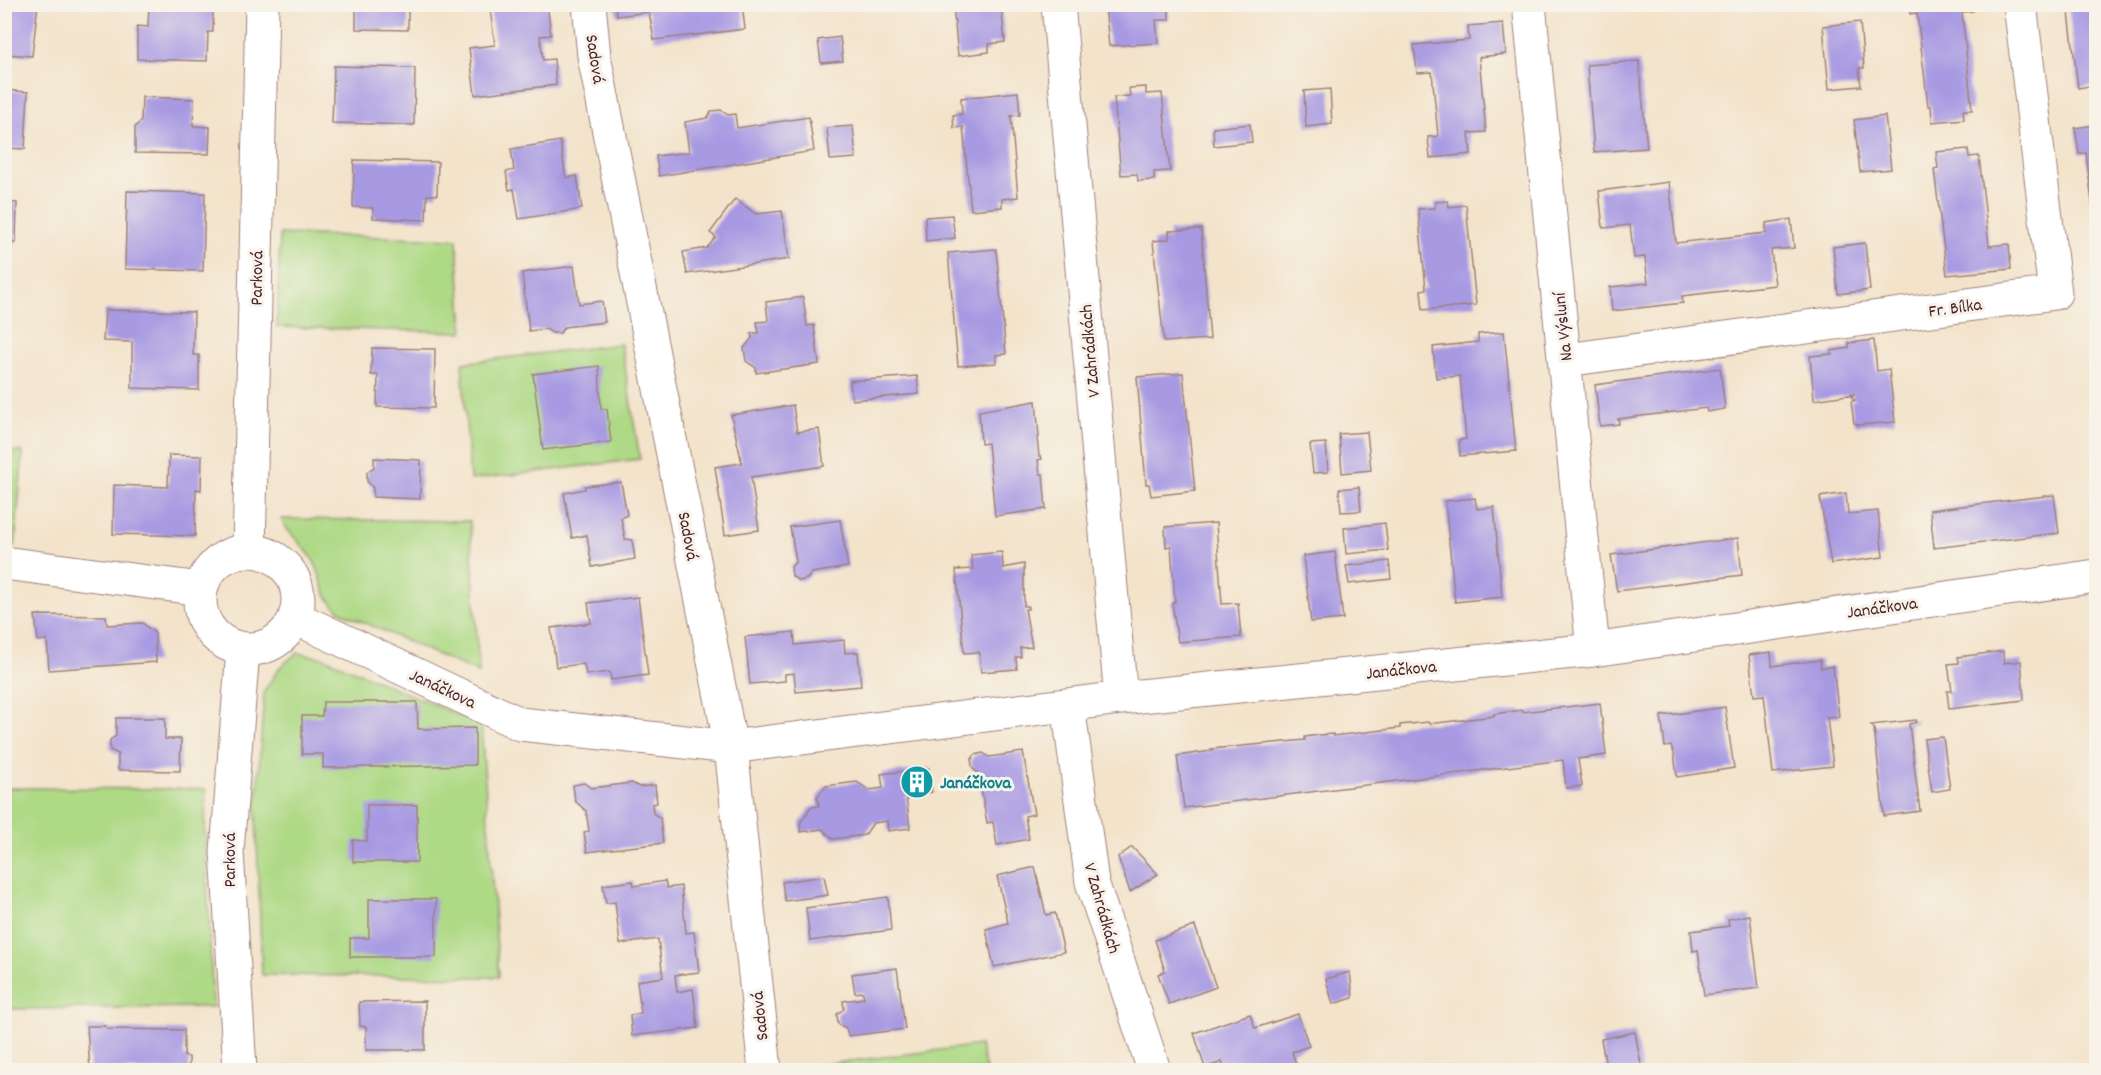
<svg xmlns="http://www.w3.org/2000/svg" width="2101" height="1075" viewBox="0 0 2101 1075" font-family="Dekko,sans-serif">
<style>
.green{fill:#aed985;stroke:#7c7c58;stroke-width:1.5}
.building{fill:#a799e2}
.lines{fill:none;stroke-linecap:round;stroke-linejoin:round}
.minor-casing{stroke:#9e817a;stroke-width:35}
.minor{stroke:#fff;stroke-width:33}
.labels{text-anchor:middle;stroke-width:6;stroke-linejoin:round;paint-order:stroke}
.street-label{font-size:18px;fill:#4a1f2b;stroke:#f7f3e8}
.culture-label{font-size:18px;font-weight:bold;fill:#0d838f;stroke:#f7f3e8;text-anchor:start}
</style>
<rect width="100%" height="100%" fill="#f7f3e8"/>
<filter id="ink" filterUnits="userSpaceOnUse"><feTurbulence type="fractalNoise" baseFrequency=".0167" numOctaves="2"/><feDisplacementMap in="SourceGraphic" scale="12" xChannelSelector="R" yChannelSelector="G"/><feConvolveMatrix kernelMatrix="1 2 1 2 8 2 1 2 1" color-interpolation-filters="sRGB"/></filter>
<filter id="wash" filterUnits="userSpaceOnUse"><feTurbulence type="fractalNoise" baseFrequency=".008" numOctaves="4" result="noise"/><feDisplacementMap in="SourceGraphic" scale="24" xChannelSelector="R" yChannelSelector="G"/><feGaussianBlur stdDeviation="1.35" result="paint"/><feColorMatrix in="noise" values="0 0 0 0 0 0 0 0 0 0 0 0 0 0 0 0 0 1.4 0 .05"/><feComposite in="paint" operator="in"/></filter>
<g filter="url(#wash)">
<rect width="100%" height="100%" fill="#f3e3ca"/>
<!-- green -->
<path class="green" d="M280,234L457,239L463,332L277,327Z
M621,344L640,459L470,480L462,363Z
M5,451L23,452L15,545H5Z
M281,519L470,521L479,673L343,613C319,596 326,583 313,560C305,545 289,536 281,519Z
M297,653L325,658L481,725L499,977L262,975L256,814L264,691L280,667Z
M5,788L206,789L205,832L213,1007L5,1009Z
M980,1045L986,1070H779Z"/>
<g id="blocks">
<!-- building -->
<path class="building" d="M4,4H38L32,56L4,54Z
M149,4H213V32H208L207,61L137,59V26L148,27Z
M356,4H408V30L356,29Z
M529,4H547L551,35L540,36L543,60L554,59L556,85L475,95L469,48L495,45L490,9Z
M716,4H742L745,29L654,40L649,12L617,16L615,5H697V7Z
M953,4H1001L1005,42L989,44V52L958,56Z
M1105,4L1169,6V20H1156L1158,43L1109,46Z
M1916,4H1972L1973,11L1962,12L1972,110H1963L1964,119L1932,122L1931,106H1928L1917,13L1910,14V6Z
M2068,4H2096V85L2078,88Z
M1860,22L1864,68H1859L1861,86L1829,89L1823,26Z
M1503,23L1506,54L1479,57L1486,132L1469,133L1471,154L1430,158L1428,137L1438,136L1432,72L1417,73L1414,45L1469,40L1468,26Z
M840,37L843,61L821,63L818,40Z
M1639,61L1647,148L1594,152L1587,65Z
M334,66L415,68L414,125L332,123Z
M1146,87V94L1162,93L1170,171L1154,172V180L1138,181L1137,174L1121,175L1114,97L1130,96L1129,88Z
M1330,89L1332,124L1306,127L1304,91Z
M4,90L28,92L25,149L4,148Z
M1018,92L1020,115L1011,116L1018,197L1002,199V207L971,210L963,127L954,128L953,115L962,114L961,98Z
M142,97L194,99L193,126L210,127L209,154L135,153V127L141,121Z
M721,110L728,115L735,114L737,128L809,117L814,151L659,176L656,156L689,152L685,122L707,118L712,111Z
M1885,116L1891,169L1860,172L1854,120Z
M1250,124L1252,142L1214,146L1213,128Z
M2096,125V226H2095L2086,153L2079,154L2075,128Z
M853,126L856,158L830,160L827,128Z
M560,141L566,178L577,176L582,209L519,219L514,189L509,190L506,172L514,170L511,149Z
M1968,149L1969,157L1979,156L1989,246L2009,244L2011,269L1947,275L1934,169L1938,168L1936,152Z
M354,160L438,162L437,195H427L426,220L373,218V208L353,207Z
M1669,182L1676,243L1766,233V223L1791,219L1794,248L1771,250L1775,285L1682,296L1683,303L1612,311L1610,287L1648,283L1645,257L1634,258L1630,225L1603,228L1599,191Z
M127,191L205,193L203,271L125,269Z
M735,199L756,214L782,211L789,259L687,274L683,252L707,248L716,237L710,233Z
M1448,201L1449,207L1466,205L1476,305L1423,310L1421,290L1426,289L1418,209L1435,208V202Z
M5,202L17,203L16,243H5Z
M952,215L955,238L926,241L925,217Z
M1201,229L1210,339L1164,342L1153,241L1169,239V231Z
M1865,243L1870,290L1838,294L1833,247Z
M996,249L1006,354L996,355V363L958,366L948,253Z
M574,266L579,304L602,301L605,322L564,327L560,333H552L546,329L529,331L522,273Z
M803,297L807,326L814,325L819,364L756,373V368L746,361L744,348L752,338L751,333H759L757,322L768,321L766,302Z
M105,310L194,312L193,355H199V390L132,388V342L103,341Z
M1504,332L1516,451L1460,456L1459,440L1466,439L1460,376L1436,378L1433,347L1478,342V334Z
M1874,340L1877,371L1889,369L1895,422L1858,425L1854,423L1851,402L1855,400L1851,397L1854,394L1814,400L1810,356L1832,354L1831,351L1849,348V343Z
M372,348L435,349L434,408L377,407L378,375H371Z
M599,366L601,409H607L611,442L543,450L533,374Z
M1720,368L1725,409L1707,412L1706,408L1618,419L1619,424L1600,426L1595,385Z
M1183,373L1195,491L1151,496L1149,484H1146L1137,377Z
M917,376L919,394L852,400L850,381Z
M1036,401L1039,437L1037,438L1039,456H1041L1042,459L1038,460L1040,474H1043L1046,509L995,516L988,443L981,444L979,411Z
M793,405L797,432L819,429L824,466L751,477L759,530L725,535L715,467L742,463L731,415Z
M1367,432L1371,470L1342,473L1339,434Z
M1326,443L1328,472L1313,473L1310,444Z
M169,455L202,456L201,490L196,489L195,536L113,534L114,485L168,487Z
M374,458L421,460L420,499L373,497V488L367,481V472L374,467Z
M621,482L627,515L621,518L625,539L632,540L635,559L592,567L587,535L572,538L564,493L585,489V486Z
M1359,487L1361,511L1341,512L1339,489Z
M1846,493L1848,514L1878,511L1883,557L1831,564L1820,497Z
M2054,495L2059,533L1934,548L1930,510Z
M1475,498L1477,509L1494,507L1502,597L1455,602L1445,501Z
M840,520L848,567L812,573L807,579L799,581L792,576L791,567L796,561L790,527Z
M1216,523L1222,604L1238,603L1241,637L1178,642L1172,603L1175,602L1171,546L1166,547L1165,527Z
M1385,523L1388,550L1346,554L1344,528Z
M1738,538L1742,575L1617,591L1611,555Z
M1002,552L1003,568L1024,564V606H1028V609H1025L1032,647L1020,648L1021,657H1016L1017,669L981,672L979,652L964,653L956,570L973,569L971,555Z
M1335,552L1343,619L1311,622L1303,556Z
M1389,561L1391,579L1349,584L1346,566Z
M638,597L648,675L611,680L610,672L586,675L584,664L556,667L551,628L591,623L588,603Z
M35,615L106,616L107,625L142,623L155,633L156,662L49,670L47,640L38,641Z
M794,632L795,645L844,640L845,653L858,652L861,686L796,692L794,673L785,674V681L750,684L745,637Z
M2003,651L2004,663L2021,661L2024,700L1949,709L1947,691H1952L1948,664L1959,663L1958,657Z
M1771,652L1772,666L1820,660L1821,668L1833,666L1839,717L1827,718L1833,766L1773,773L1764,695L1754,696L1749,655Z
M323,702H417L418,729L475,728V765L323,768V754H302V716H322Z
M1600,703L1606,755L1578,759L1582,786L1566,788L1563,760L1184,808L1177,756L1212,751L1211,749L1305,740V737L1319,735L1333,734V736L1400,728V725L1428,722L1429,724L1494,716V714L1522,710V712Z
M1725,707L1734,768L1677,777L1674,753L1671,746L1665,747L1661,716Z
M116,718H165V739H181L180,771L118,770V754L110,750V740L116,736Z
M1916,720L1917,722L1909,724L1920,811L1884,816L1874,728L1871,725Z
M1943,737L1950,789L1932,792L1924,739Z
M1023,752L1034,814L1025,816L1029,839L997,845L993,822L987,823L978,773L973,769L971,760L975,755L983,753L989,757Z
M929,768L932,792L906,796L910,828L888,831L887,821L873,823L865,835L833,839L822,829L801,832L800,823L811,807L819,806L817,797L826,786L857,782L869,790L883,788L881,774Z
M584,783L591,788L632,783L639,787L655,785L657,803L652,804L653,813L660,818L663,843L587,852L584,832L589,831L586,811L575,801L573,785Z
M367,805H417V862H353V840L367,841Z
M1132,847L1158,874L1130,892L1118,857Z
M1035,867L1046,915L1055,913L1064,952L994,967L986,929L1008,923L997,876Z
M824,876L828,895L785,901L782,882Z
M633,881L634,886L665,881L667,888L681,886L686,933L694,932L699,972L675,975L677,992L693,989L698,1028L632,1036L630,1015L641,1013L637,981L663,977L658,939L620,944L615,902L606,903L603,885Z
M888,897L891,930L810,941L806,908Z
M369,899H436V957H350V938H369Z
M1750,915L1759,988L1704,995L1698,950L1693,951L1691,931L1729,926L1728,919Z
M1195,926L1216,987L1169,1004L1158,974L1165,971L1155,940Z
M897,968L905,1029L848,1036L846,1028L838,1024L837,1014L844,1009L843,1001L864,998L863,992L855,993L852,974Z
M1350,972L1353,998L1333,1004L1326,979Z
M425,1001V1050H366V1027L360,1026L359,1002Z
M1250,1014L1255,1028L1298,1014L1309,1046L1292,1052L1298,1070H1225L1222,1062L1205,1068L1194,1033Z
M87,1026H106L107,1029L184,1030V1056L189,1057V1070H90Z
M1635,1032L1642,1070H1594L1606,1067L1601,1039Z"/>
</g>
</g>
<g filter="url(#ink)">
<use href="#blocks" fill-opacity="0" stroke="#9e817a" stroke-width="1.5"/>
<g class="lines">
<defs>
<path id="minor" d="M589,4L594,56L731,747L765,1070
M1058,4L1121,698
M1529,4L1593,650
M1566,360L2055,293L2020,4
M200 600a49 49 0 1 1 98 0a49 49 0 1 1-98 0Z
M249,551L262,4
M4,563L201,589
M296,618L520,724L731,747L1121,698L1593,650L2096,576
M1068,705L1092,882L1154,1070
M240,1070L227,851L243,650"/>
</defs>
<!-- minor casing -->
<use href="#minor" class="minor-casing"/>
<!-- minor -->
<use href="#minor" class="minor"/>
</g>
</g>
<!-- icons -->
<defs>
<symbol id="building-disc" viewBox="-11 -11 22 22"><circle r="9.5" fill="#0f9aa8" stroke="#f7f3e8"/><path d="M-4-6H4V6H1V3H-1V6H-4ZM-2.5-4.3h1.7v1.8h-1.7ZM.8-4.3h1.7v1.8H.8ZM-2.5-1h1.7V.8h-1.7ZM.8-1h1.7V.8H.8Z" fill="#fff"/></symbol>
</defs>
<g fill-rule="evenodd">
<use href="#building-disc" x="898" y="763" width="38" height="38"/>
</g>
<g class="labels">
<!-- street labels -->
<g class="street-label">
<text transform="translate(596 59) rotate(81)" y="6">Sadová</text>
<text transform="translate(256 278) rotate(-89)" y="6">Parková</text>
<text transform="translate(1955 307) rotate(-8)" y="6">Fr. Bílka</text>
<text transform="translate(1562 327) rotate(-96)" y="6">Na Výsluní</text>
<text transform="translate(1089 351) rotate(-95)" y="6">V Zahrádkách</text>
<text transform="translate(689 536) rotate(79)" y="6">Sadová</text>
<text transform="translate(1882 607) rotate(-8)" y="6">Janáčkova</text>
<text transform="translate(1401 669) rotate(-6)" y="6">Janáčkova</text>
<text transform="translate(443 688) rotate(25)" y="6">Janáčkova</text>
<text transform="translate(229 860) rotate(-90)" y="6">Parková</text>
<text transform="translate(1103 908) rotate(74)" y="6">V Zahrádkách</text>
<text transform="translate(759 1016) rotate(-96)" y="6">Sadová</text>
</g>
<!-- culture labels -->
<g class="culture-label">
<text x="940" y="788">Janáčkova</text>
</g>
</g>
<!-- margin -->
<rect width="2101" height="1075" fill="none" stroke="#f7f3e8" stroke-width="24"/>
</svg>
